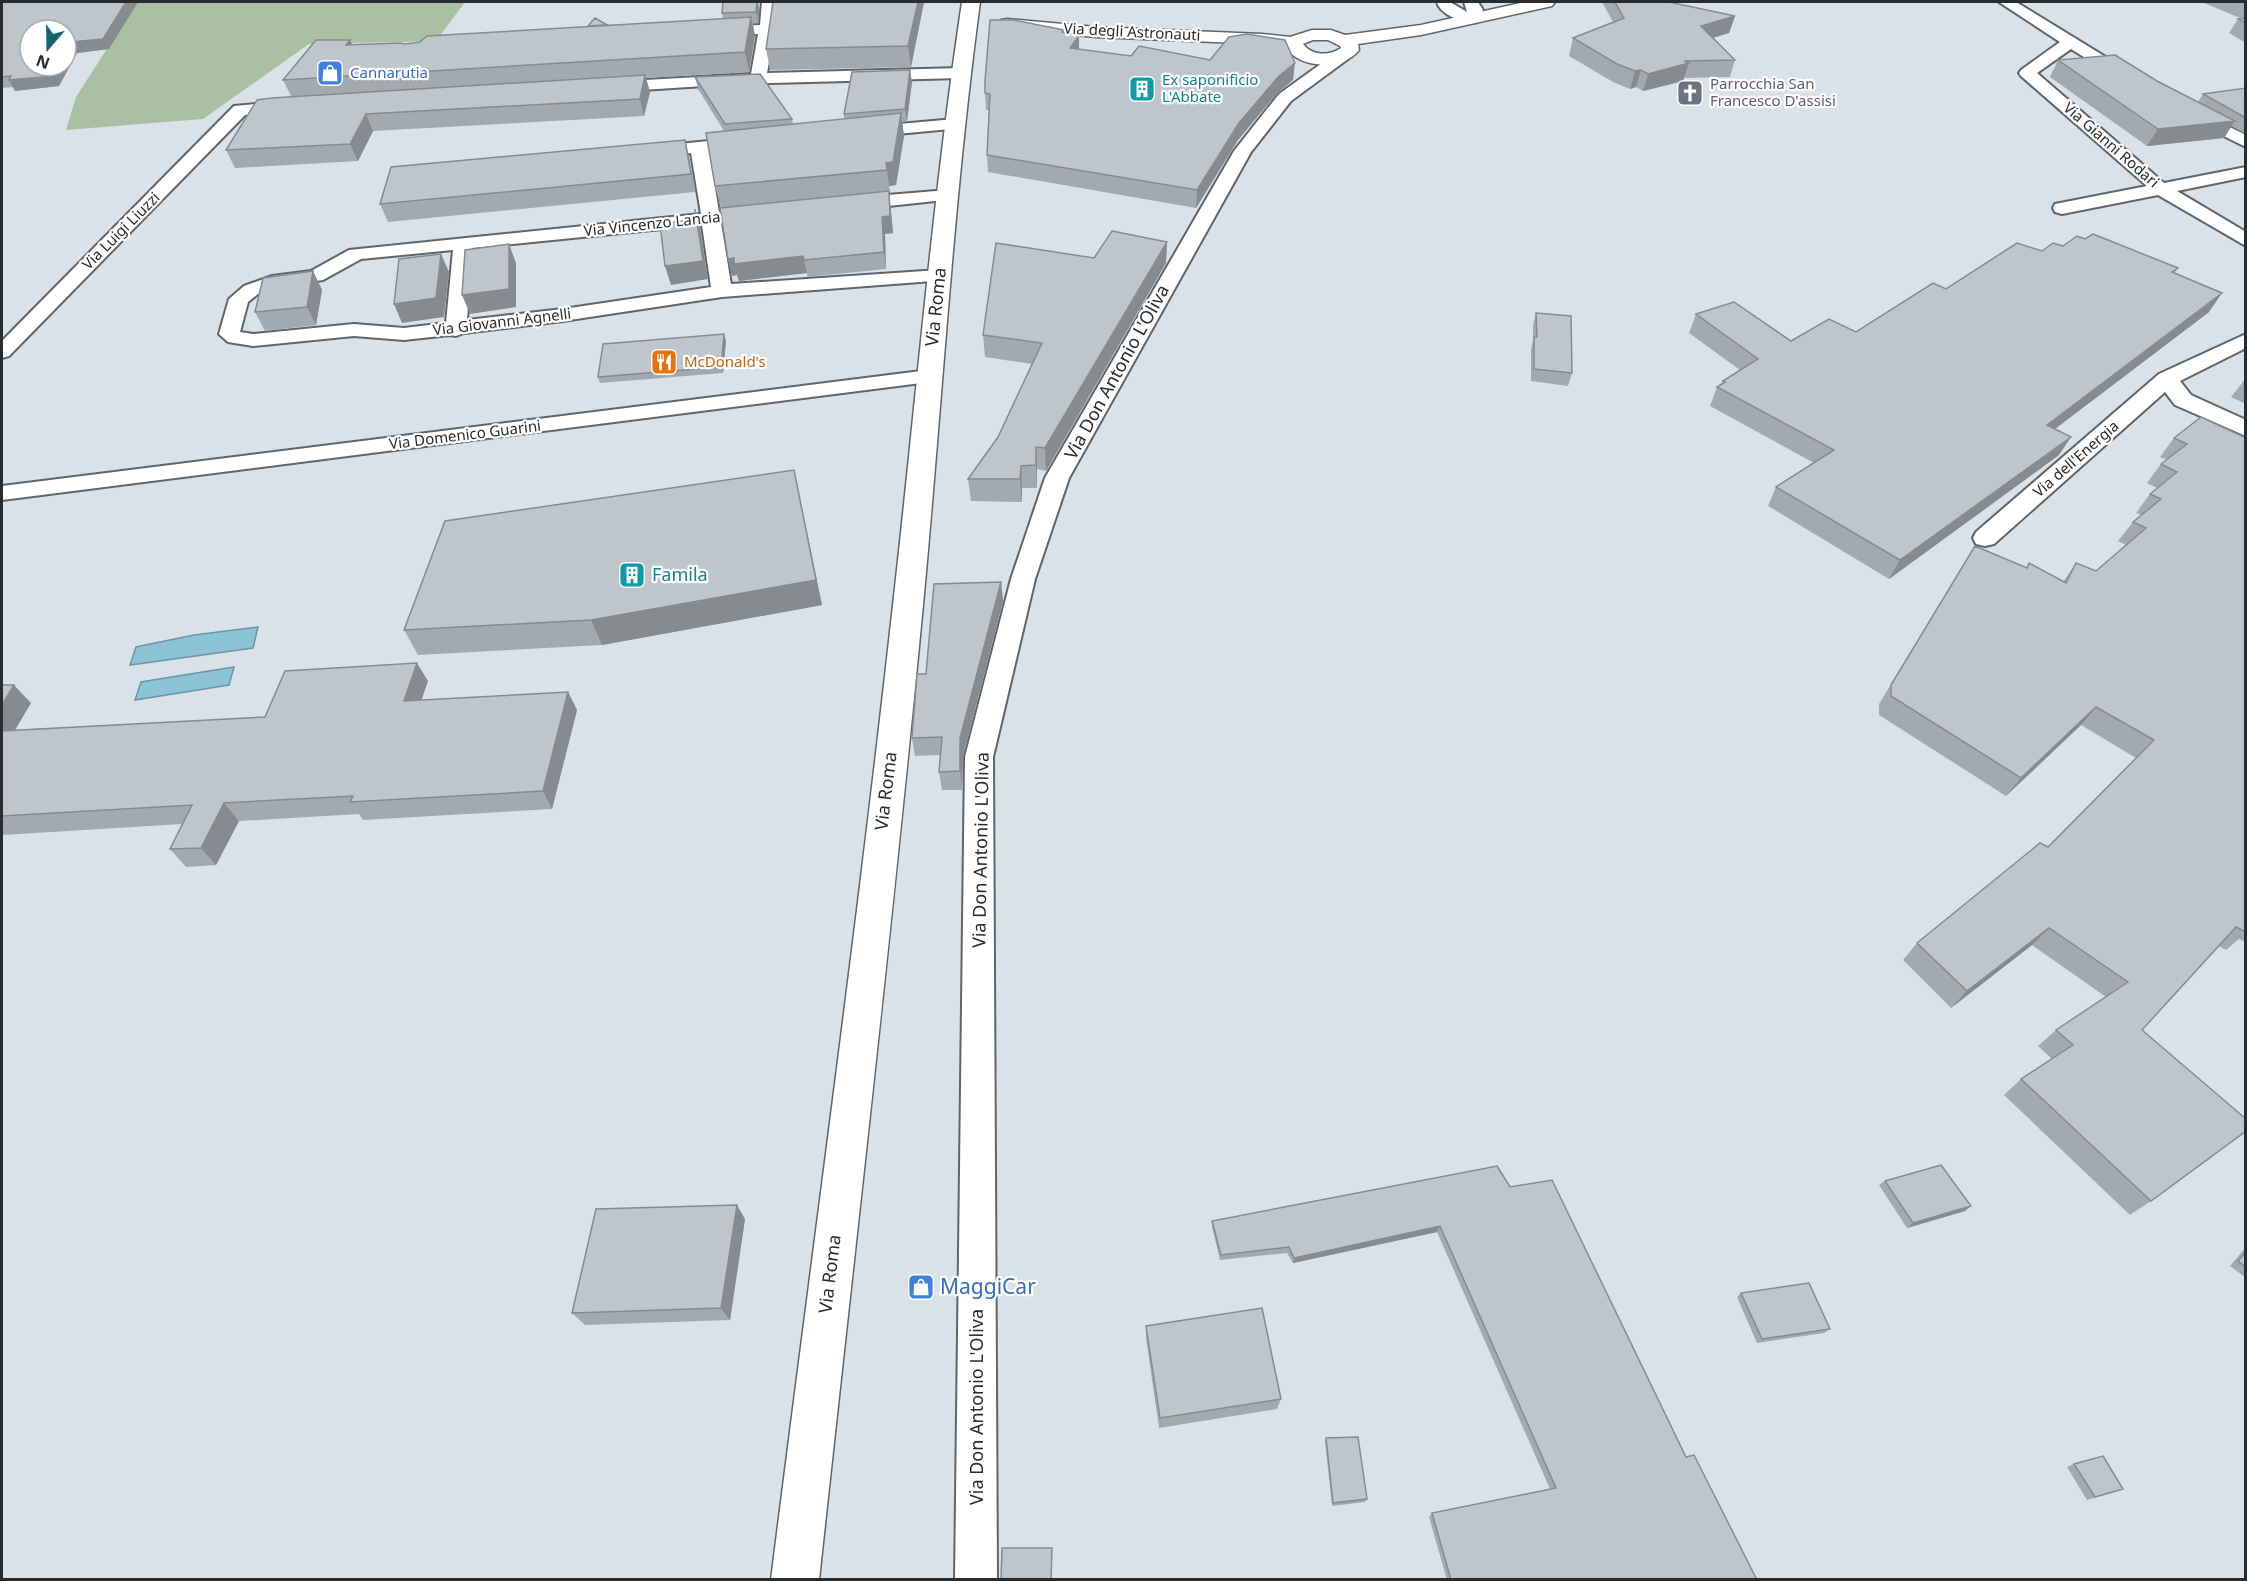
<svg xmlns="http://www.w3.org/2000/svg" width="2247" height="1581" viewBox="0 0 2247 1581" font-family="'Noto Sans',sans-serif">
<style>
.green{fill:#a9c0a3}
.water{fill:#8cc3d7;stroke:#6e96a4;stroke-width:1.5}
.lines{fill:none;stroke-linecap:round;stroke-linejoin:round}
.street-casing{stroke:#5e656b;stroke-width:4}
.secondary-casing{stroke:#5e656b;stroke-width:3}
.street{fill:#fff;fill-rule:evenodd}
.secondary{fill:#fff;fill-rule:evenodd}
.wall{fill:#a3aaaf}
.shaded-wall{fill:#858b8f}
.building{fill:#bec6cc;stroke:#858b8f;stroke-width:1.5}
.labels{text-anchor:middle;stroke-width:4.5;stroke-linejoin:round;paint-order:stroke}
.far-street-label{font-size:15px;fill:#292c2e;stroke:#fff}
.far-shop-label{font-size:15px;fill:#366cbe;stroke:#fff;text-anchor:start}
.far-culture-label{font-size:15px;fill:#0d838f;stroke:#fff;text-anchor:start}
.far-worship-label{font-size:15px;fill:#5b616d;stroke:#fff;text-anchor:start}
.far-food-label{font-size:15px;fill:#c56008;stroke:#fff;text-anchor:start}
.street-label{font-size:18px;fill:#292c2e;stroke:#fff}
.culture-label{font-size:18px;fill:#0d838f;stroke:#fff;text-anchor:start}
.near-shop-label{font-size:21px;fill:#366cbe;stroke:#fff;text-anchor:start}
</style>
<rect width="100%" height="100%" fill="#dae2e9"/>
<!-- green -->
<path class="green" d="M137,2H465L436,41L309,44L203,119L66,130L76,97Z"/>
<!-- water -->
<path class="water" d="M258,627L253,648L130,665L136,647L194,635Z
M234,667L229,685L135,700L141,682Z"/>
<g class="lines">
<defs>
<path id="street" d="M762,2H776L778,11L767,73L961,68L969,73L961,78L736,84L610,92L602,87L610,82L751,74L758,34L715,37L707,32L715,27L760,25Z
M1437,2H1450L1467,12L1464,2H1478L1483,10L1477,22C1465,25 1439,14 1437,2Z
M1999,2H2016L2135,75L2137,78L2135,81H2123L2071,49L2037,73L2164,183L2246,167V177L2177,191L2246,232V246L2158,195L2062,214L2055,212L2053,208L2055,204L2147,186L2021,76L2019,73L2021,70L2060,42Z
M1342,51L1350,56L1348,59L1291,101L1251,152L1069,478L1035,579L993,757L997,1580H955L965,757L1011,579L1045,478L1234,151L1279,94L1336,53Z
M291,101L297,102L299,106L297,110L245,115L9,356L2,358V341L234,106Z
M2193,109L2246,135V147L2187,118L2185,114Z
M955,119L961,120L963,124L961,128L865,137L859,136L856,132L859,128L865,127Z
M747,137L753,138L756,142L753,146L709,151L719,212L758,208L765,210L767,214L765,218L721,223L731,284L939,270L946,272L949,276L946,280L722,297L563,321L464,333L456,336L450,335L404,340L354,336L253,346L228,342L219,334L229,299L244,286L272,276L311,271L349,250L701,214L691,153L650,157L644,156L641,152L644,148L650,147ZM702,225L711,287L563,309L467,320L472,248ZM453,250L446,323L404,328L354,324L253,334L240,332L248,302L258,294L276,287L323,280L361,259Z
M948,190L954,191L957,195L954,199L851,210L845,208L842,204L845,200L851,198Z
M2246,334V348L2180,381L2191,395L2246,420V436L2175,405L2165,392L1994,544L1985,546L1976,544L1973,538L1976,532L2159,374Z
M929,370L937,371L940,376L937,381L2,500V486Z"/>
<path id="secondary" d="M962,2H980C953,202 942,404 923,605C892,930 854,1255 819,1580H771C812,1255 857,930 893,605C916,404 932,202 962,2Z
M1525,2H1555L1552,6L1421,35L1358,44L1359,50C1345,70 1299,70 1286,47L1262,44L1096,37L1007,29L1001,28L998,24L1001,20L1007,19L1096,27L1262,34L1290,37L1312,30H1331L1345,35L1421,25ZM1313,40H1328L1340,46L1341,48C1329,56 1312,56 1303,44Z"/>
</defs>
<!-- street casing -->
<use href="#street" class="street-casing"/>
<!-- secondary casing -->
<use href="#secondary" class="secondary-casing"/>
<!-- street -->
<use href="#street" class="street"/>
<!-- secondary -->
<use href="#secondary" class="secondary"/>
</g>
<!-- wall -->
<path class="wall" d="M2,2L109,49L77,53L59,86L15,91L13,87L2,88Z
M924,2L911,67L770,70L766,49Z
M1602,2H1669L1735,16L1729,33L1713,38L1735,60L1730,77L1684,78L1683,81L1643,91L1636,87L1630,89L1613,82L1569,56L1573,38L1613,22Z
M2202,2H2246V43L2229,33L2238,19L2240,18Z
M759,8L758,23H753L755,36L749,72L646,78L650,92L644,116L373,131L358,161L235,168L226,150L291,96L283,80L353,45L405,44L607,25L723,19L722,13Z
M1064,30V33L1079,50L1293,80L1277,93L1238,140L1196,208L988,172L987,155L989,110H986L985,93Z
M2058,60L2157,81L2198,102L2203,94L2246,88V134L2231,126L2224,138L2147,146L2050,77Z
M695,77L792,119L793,124L844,119V114L912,82L907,121H902L904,136L896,185L889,186L890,193H889L893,233L885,234L886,269L807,277V273L739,281L737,275L732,276L728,259L721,208L715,186L724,131L698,89Z
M685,140L689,158L695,192L388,222L380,204Z
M2085,239L2178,268L2174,274L2209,312L2055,429L2059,455L1889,579L1768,506L1776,487L1814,463L1710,406L1717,387L1721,385L1723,381L1740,370L1689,333L1696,314L1791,341L1856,332L1946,289L2042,251L2063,246Z
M1167,242L1166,263L1046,471L1037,469V488H1022V502L971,501L968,479L998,437L1032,364L985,357L983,335L1094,258Z
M313,271L322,290L316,325L265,331L255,312Z
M1536,313L1572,373L1568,386L1531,381V349L1533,340V325Z
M726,341L723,373L600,383L598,377Z
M2246,378V404L2231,397Z
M2174,438H2246V939L2243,941L2239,939L2226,950L2219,946L2142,1030L2151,1201L2130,1215L2004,1095L2021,1079L2052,1059L2038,1046L2056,1030L2106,997L2032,945L1951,1008L1903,960L1917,943L2048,847L2136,758L2081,725L2006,796L1879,715V704L1975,546L2026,568L2029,563L2063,582L2076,563L2096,571L2126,545L2118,541L2133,522L2141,515L2136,513L2150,494L2157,488L2147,483L2161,464L2167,460L2160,457Z
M794,470L822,605L602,645L418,655L404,630Z
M1001,582L1003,601L963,756L962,790H942L939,772L941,755L915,756L912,738L926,674Z
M428,681L421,700L568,692L577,710L552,809L363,820L359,814L239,821L216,865L186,867L170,849L182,824L2,835V685L31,703L15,730L265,717Z
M1497,1166L1686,1457L1757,1580H1447L1429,1517L1432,1513L1550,1489L1437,1232L1293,1263L1287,1253L1220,1260L1212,1227V1221Z
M1885,1181L1965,1211L1907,1228L1879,1185Z
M745,1219L730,1320L585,1325L572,1313Z
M2246,1247V1278L2230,1266Z
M1741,1293L1830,1329L1824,1333L1757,1343L1737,1297Z
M1146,1326L1281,1399L1277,1409L1159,1428L1146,1338Z
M1326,1438L1367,1499L1365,1502L1332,1506L1325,1441Z
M2074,1464L2115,1492L2087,1500L2067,1467Z"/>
<!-- shaded-wall -->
<path class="shaded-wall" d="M126,2H138L109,49L77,53L59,86L15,91L9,80L58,66H66V52L71,42Z
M757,2H758L759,8L758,23L756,12Z
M918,2H924L911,67L908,46Z
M1735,16L1729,33L1695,43L1701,26Z
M751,17L755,36L749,72L745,52Z
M1079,36V52L1070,48Z
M350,40L359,59L346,45Z
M1295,63L1293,80L1277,93L1238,140L1196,208L1197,190L1239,123L1279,76Z
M1689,63L1683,81L1643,91L1648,74Z
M910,70L912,82L907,121L905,109Z
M1641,70L1636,87L1630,89L1635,71Z
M645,75L650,92L644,116L640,99Z
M901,113L904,136L896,185L889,186L890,193L886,163Z
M366,114L373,131L358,161L350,144Z
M2235,121L2224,138L2147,146L2158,129Z
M685,140L689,158L695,192L691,174Z
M889,191L893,233L885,234L886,269L884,252L882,217Z
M695,209L700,227L708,279L671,285L665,266L703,261Z
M1167,242L1166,263L1046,471L1045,448Z
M509,244L516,263V307L470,314L462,295Z
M441,254L449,272L444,317L402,323L394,304Z
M803,256L807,273L739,281L737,275L732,276L728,259Z
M313,271L322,290L316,325L307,307Z
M2222,293L2209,312L2035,444L2047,425Z
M724,334L726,341L723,373L721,367Z
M2071,437L2059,455L1889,579L1900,560Z
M1036,447L1037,469V488L1036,465Z
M1021,466L1022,488V502L1020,479Z
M794,470L822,605L602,645L591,620Z
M1001,582L1003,601L963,756L962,790L960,771V738Z
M417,663L428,681L415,719L404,701Z
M14,685L31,703L3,750L2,748V705Z
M568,692L577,710L552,809L543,791Z
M2096,707L2081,725L2006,796L2021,778Z
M224,803L239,821L216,865L201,848Z
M2049,928L2032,945L1951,1008L1967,991Z
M737,1205L745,1219L730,1320L721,1308Z
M1971,1206L1965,1211L1907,1228L1913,1223Z
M1440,1226L1437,1232L1293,1263L1294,1258Z"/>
<!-- building -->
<path class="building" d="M2,2H126L103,39L71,42L66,52V30H30V66H58L53,76L9,80L11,76L2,77Z
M723,2H757L756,12L722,13Z
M773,2H918L908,46L766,49Z
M1615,2H1669L1735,16L1701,26L1735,60L1684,61L1689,63L1648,74L1641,70L1635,71L1617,64L1573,38L1624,18Z
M751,17L745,52L283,80L316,40H350L346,45L400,43L405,44L420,42L427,36Z
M595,18L607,25L588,26Z
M2246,18V23L2238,19Z
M990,20H1013L1064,30L1062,32L1079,36L1070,48L1131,56L1139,46L1210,60L1229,37L1247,34L1285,40L1295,63L1279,76L1239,123L1197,190L987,155L990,94L985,93V81Z
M2115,55L2157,81L2235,121L2158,129L2058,60Z
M910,70L905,109L844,114L852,72Z
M760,74L792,119L725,124L695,77Z
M645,75L640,99L366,114L350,144L226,150L257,100L272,98Z
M2246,88V118L2203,94Z
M901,113L893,162L886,163L887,170L715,186L706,133Z
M685,140L691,174L380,204L391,167Z
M889,191L890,216L882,217L884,252L804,260L803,256L734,264V258L728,259L720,208Z
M695,209L703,261L665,266L660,224L696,219Z
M1112,231L1167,242L1045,448L1036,447V465L1021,466L1020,479H968L998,437L1042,343L983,335L996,243L1094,258Z
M2093,234L2178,268L2172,272L2222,293L2047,425L2071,437L1900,560L1776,487L1834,450L1717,387L1725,382L1723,381L1758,359L1696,314L1734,302L1791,341L1829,319L1856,332L1933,283L1946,289L2017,243L2042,251L2053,243L2063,246L2077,236L2085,239Z
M509,244V289L462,295L465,250Z
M441,254L436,298L394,304L399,259Z
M313,271L307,307L255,312L263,278Z
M1536,313L1571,316L1572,373L1534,369V337H1537Z
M724,334L721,367L598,377L603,344Z
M2201,417L2246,438V932L2236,927L2142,1030L2246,1119V1131L2151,1201L2021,1079L2073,1045L2056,1030L2128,982L2049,928L1967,991L1917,943L2040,843L2048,847L2154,740L2096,707L2021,778L1891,696V685L1975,546L2027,568L2029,563L2066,583L2076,563L2096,571L2146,528L2133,522L2161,499L2150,494L2177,472L2161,464L2187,444L2174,438Z
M794,470L816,580L591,620L404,630L445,521Z
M1001,582L960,738V771L939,772L942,737L912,738L917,674H926L934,584Z
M417,663L404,701L568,692L543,791L350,802L353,796L224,803L201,848L170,849L192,805L2,816V731L265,717L285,671Z
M2,685H14L2,705Z
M1941,1165L1971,1206L1913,1223L1885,1181Z
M1497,1166L1510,1187L1552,1180L1686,1457L1694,1455L1757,1580H1451L1432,1513L1556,1488L1440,1226L1294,1258L1289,1247L1221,1255L1212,1221Z
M737,1205L721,1308L572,1313L596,1209Z
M2246,1252V1267L2238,1261Z
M1809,1283L1830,1329L1762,1339L1741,1293Z
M1262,1308L1281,1399L1160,1418L1146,1326Z
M1358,1437L1367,1499L1333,1503L1326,1438Z
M2103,1456L2123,1489L2095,1497L2074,1464Z
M1002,1548H1052L1051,1580H1001Z"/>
<!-- icons -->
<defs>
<symbol id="shop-square" viewBox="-11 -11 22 22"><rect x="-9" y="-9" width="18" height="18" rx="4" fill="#3f7fe0" stroke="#fff"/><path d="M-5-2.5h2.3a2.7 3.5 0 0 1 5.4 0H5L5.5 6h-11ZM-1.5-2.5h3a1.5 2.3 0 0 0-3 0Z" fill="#fff"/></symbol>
<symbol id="building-square" viewBox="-11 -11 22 22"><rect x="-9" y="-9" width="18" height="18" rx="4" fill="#0f9aa8" stroke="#fff"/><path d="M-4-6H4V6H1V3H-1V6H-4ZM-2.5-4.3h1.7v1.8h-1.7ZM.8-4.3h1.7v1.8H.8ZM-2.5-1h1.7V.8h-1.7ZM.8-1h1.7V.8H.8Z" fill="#fff"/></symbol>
<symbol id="church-square" viewBox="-11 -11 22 22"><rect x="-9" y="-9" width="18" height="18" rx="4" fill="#6b7280" stroke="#fff"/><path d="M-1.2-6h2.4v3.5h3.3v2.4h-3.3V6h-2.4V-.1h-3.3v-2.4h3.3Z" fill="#fff"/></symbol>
<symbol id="restaurant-square" viewBox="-11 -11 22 22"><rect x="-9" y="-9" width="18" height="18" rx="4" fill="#e8710a" stroke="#fff"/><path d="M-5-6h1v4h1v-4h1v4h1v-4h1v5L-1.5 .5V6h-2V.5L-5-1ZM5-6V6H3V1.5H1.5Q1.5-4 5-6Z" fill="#fff"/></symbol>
</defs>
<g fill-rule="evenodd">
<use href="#shop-square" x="315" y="58" width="30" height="30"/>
<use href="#building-square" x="1127" y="74" width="30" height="30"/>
<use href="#church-square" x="1675" y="78" width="30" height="30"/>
<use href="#restaurant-square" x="649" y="347" width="30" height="30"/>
<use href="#building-square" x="617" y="560" width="30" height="30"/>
<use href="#shop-square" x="906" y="1272" width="30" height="30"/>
</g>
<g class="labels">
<!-- far-street labels -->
<g class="far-street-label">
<text transform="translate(1132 32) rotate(3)" y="5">Via degli Astronauti</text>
<text transform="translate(2111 145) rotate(41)" y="5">Via Gianni Rodari</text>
<text transform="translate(652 224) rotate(-6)" y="5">Via Vincenzo Lancia</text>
<text transform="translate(121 231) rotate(-45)" y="5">Via Luigi Liuzzi</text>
<text transform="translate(502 322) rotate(-7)" y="5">Via Giovanni Agnelli</text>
<text transform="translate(465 435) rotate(-7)" y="5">Via Domenico Guarini</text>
<text transform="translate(2076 459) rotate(-41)" y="5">Via dell'Energia</text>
</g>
<!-- far-shop labels -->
<g class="far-shop-label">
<text x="350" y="78">Cannarutia</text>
</g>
<!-- far-culture labels -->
<g class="far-culture-label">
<text x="1162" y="85">Ex saponificio<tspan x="1162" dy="17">L'Abbate</tspan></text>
</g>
<!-- far-worship labels -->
<g class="far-worship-label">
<text x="1710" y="89">Parrocchia San<tspan x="1710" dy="17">Francesco D'assisi</tspan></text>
</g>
<!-- far-food labels -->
<g class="far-food-label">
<text x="684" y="367">McDonald's</text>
</g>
<!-- street labels -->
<g class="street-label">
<text transform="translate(936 307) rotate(-84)" y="6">Via Roma</text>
<text transform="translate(1117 372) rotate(-61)" y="6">Via Don Antonio L'Oliva</text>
<text transform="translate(886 791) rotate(-83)" y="6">Via Roma</text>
<text transform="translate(981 850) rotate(-89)" y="6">Via Don Antonio L'Oliva</text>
<text transform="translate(830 1274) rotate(-83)" y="6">Via Roma</text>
<text transform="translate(977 1407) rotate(-90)" y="6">Via Don Antonio L'Oliva</text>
</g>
<!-- culture labels -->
<g class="culture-label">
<text x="652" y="581">Famila</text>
</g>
<!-- near-shop labels -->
<g class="near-shop-label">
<text x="940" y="1294">MaggiCar</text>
</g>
</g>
<!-- border -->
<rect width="2247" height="1581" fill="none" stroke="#292c2e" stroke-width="6"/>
<!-- north arrow -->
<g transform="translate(48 48) rotate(200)"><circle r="28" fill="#ffffff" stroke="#a9abab" stroke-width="1.5"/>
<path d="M0-4.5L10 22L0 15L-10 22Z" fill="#18636f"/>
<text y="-9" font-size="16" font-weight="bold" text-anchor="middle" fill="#292c2e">N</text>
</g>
</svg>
